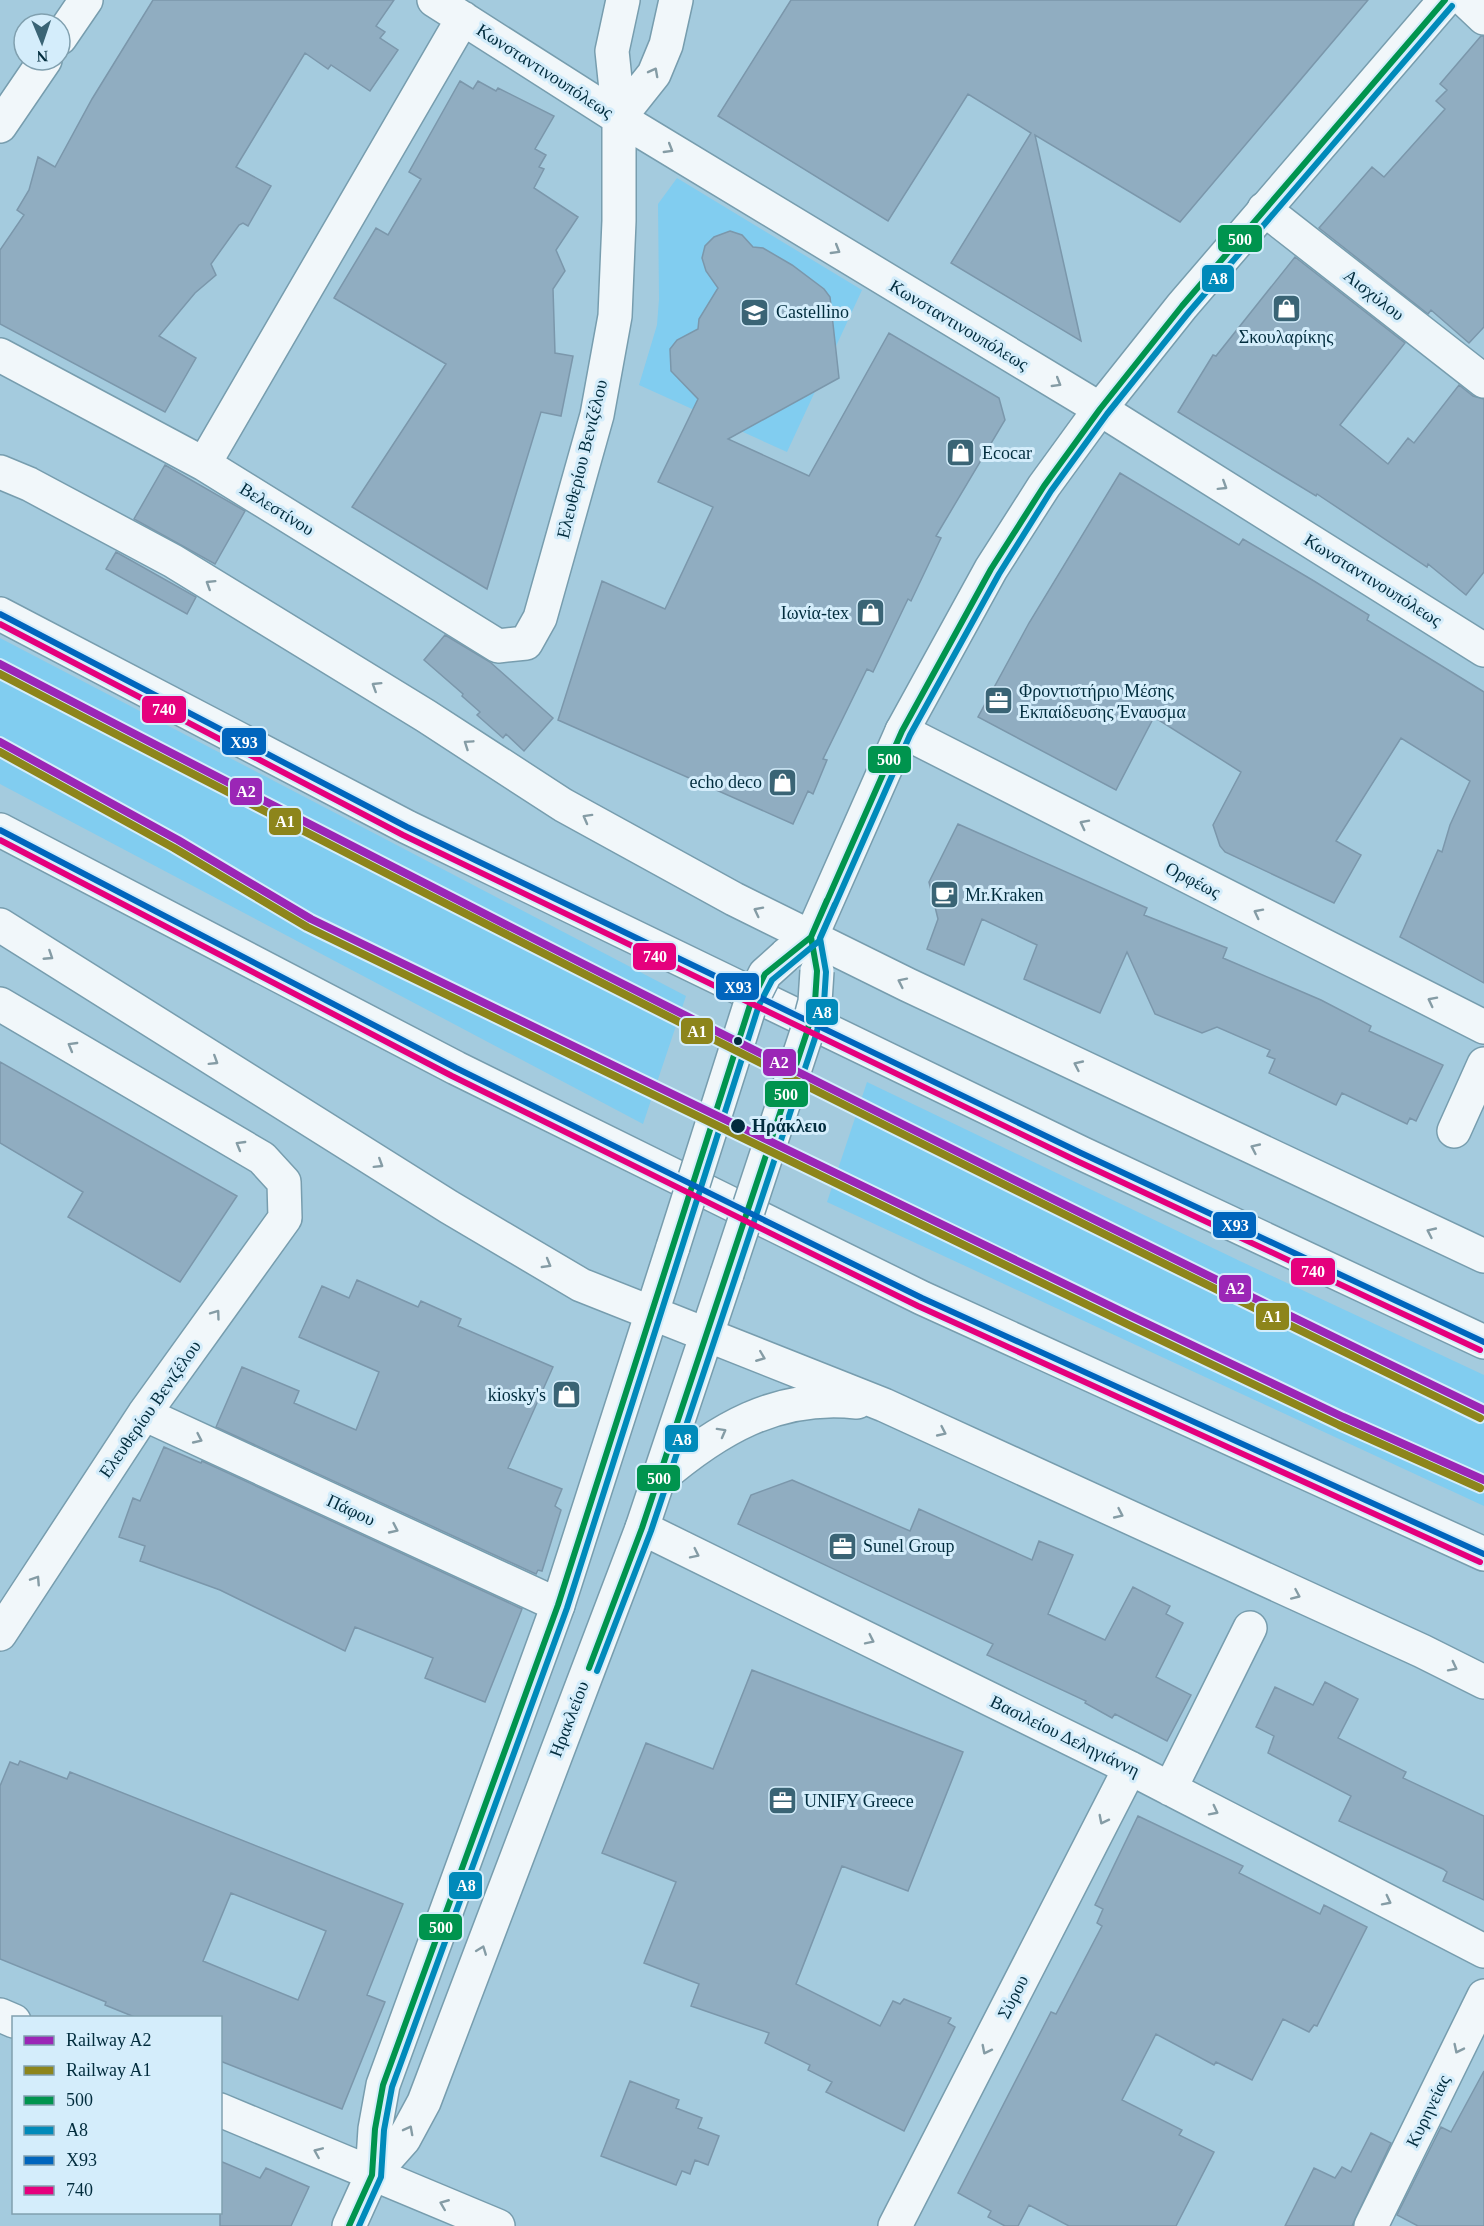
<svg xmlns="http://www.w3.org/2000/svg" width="1484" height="2226" viewBox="0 0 1484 2226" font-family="Georgia,serif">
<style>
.built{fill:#81cdf0}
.building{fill:#90adc1;stroke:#7b97ab;stroke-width:1.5;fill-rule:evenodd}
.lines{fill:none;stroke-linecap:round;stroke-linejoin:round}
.minor-casing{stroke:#779dae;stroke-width:36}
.major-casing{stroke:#779dae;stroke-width:36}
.highway-casing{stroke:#779dae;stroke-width:36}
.minor{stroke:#f1f7fa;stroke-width:33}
.major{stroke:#f1f7fa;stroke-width:33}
.highway{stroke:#f1f7fa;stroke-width:33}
.major-bridge-casing{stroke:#779dae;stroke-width:36;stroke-linecap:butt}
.major-bridge{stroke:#f1f7fa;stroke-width:33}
.bus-1-casing{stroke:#d4edfb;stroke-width:10}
.bus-2-casing{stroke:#d4edfb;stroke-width:10}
.bus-3-casing{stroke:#d4edfb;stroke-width:10}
.bus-4-casing{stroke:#d4edfb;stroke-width:10}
.bus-1{stroke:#00944e;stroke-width:6}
.bus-2{stroke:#008aba;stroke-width:6}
.bus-3{stroke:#0065bd;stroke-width:6}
.bus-4{stroke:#e5007d;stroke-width:6}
.rail-1-casing{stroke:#d4edfb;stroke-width:12}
.rail-2-casing{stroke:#d4edfb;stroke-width:12}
.rail-1{stroke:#9b26b6;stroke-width:8}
.rail-2{stroke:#8d851b;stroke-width:8}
.oneway{stroke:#859ca5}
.bus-dot{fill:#012c3d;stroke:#d4edfb;stroke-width:2}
.labels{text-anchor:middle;stroke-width:6;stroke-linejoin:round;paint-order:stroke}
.street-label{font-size:18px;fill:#012c3d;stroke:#d4edfb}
.poi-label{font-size:18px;fill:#012c3d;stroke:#d4edfb;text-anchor:start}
.stop-label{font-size:18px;font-weight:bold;fill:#012c3d;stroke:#d4edfb;text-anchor:start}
.line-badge{stroke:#d4edfb;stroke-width:2}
.badge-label{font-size:16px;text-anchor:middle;font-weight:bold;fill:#fff}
</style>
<rect width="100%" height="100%" fill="#a4cbde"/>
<!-- built -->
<path class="built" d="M677,178L862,290L787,452L639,385L657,325L659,299L658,204Z
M0,638L686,996L643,1124L0,784Z
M867,1082L1242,1262L1484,1375V1506L827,1202Z"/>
<!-- building -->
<path class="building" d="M153,0H394L376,26L385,32L380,38L398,50L370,91L331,65L328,69L305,53L236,167L271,186L248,226L243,223L239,225L211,264L216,275L195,293L159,336L196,358L165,412L0,324V250L24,215L17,210L29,190L38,157L55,167L92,99Z
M791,0H1368L1180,222L1035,135L1081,341L951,263L1031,133L968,94L888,221L718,116Z
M1481,36H1484V327L1469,343L1431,310L1428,314L1319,228L1372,167L1384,177L1445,109L1436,101L1447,90L1440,84Z
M460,81L473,89L478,81L496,91L498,88L554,116L535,149L546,155L539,167L544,169L534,188L578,217L556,250L565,271L553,289L555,353L573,356L561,416L541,412L487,589L352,507L446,364L334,298L376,228L388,235L421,179L409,172Z
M730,231L742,235L753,247L763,248L792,265L824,289L830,297L839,378L728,439L809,476L889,333L999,398L1005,420L936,536L941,538L911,601L908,599L873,672L867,669L823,759L827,760L813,794L808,791L793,824L558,720L602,581L665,609L713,507L658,482L698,399L671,371L670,349L677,340L698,329L699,319L718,288L706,271L702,258L705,246L714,237Z
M1295,257L1405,343L1340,425L1388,464L1408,438L1414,443L1459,385L1473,396L1484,399V572L1466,595L1428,564L1427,567L1317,494L1316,496L1178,412L1213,355L1216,356Z
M165,465L245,511L215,564L134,519Z
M1120,473L1239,545L1243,539L1314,581L1369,615L1367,620L1484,692V983L1400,937L1438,850L1442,852L1450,825L1470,781L1401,738L1336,841L1361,855L1334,903L1225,852L1220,846L1213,825L1241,772L1154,717L1116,790L978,717L1029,623Z
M116,552L196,597L187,614L106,569Z
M445,635L490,662L553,718L524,751L506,734L503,738L477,715L480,712L462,696L463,694L424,660Z
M958,824L1147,908L1144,915L1227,948L1223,958L1321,1000L1371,1026L1369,1031L1443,1065L1416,1121L1410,1118L1407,1124L1342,1093L1336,1105L1269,1073L1275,1059L1267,1056L1270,1050L1217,1027L1202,1033L1155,1014L1127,952L1100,1013L1024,979L1037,945L982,919L964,965L927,949L938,919L929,882Z
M0,1062L237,1196L180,1282L68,1217L83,1192L0,1143Z
M357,1280L418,1307L421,1301L461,1319L458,1326L553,1367L508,1468L562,1489L555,1506L561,1510L542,1571L538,1570L536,1574L216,1427L242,1367L299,1391L294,1403L356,1430L379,1372L299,1337L322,1286L349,1298Z
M164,1447L201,1463L202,1461L522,1609L485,1702L425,1678L433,1658L355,1627L345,1651L220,1590L140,1561L145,1546L119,1537L133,1498L140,1501Z
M792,1480L910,1531L919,1509L1032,1560L1039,1541L1073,1555L1048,1614L1105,1640L1133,1587L1170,1606L1166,1614L1183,1623L1156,1677L1191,1695L1167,1741L1115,1714L1112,1718L1085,1703L1086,1701L987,1655L993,1644L738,1524L751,1495Z
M752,1670L963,1752L908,1891L842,1866L796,1984L880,2026L893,2001L900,2004L904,1999L951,2018L948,2023L955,2027L904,2131L826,2092L832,2082L808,2070L810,2065L765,2043L769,2033L691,2006L699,1984L644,1963L676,1882L602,1853L646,1743L713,1769Z
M1325,1682L1358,1699L1338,1738L1406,1772L1403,1778L1484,1816V1900L1443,1881L1447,1872L1443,1869L1339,1821L1351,1796L1268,1753L1274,1736L1256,1727L1275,1687L1313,1705Z
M20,1761L67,1779L70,1772L403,1904L367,1995L385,2002L342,2109L220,2061V2018H137L105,2005L106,2002L0,1959V1786L10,1762L18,1765ZM231,1893L326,1931L298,2000L203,1961Z
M1138,1816L1243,1866L1239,1873L1320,1914L1324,1905L1367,1927L1317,2026L1314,2025L1309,2032L1283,2019L1252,2080L1216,2062L1214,2065L1156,2034L1122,2100L1182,2130L1179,2135L1214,2152L1176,2226H1069L1029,2205L1018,2226H1005L988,2217L991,2211L958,2193L1051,2012L1056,2014L1102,1926L1097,1923L1103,1909L1095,1905Z
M1484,2071V2226H1418L1397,2215L1441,2127L1451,2132Z
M630,2081L679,2100L676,2108L702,2118L698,2128L719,2136L708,2165L695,2160L690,2174L682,2171L676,2185L601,2156Z
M1371,2133L1391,2143L1352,2226H1285L1314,2168L1335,2178L1342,2167L1351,2172Z
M220,2161L260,2178L266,2168L309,2187L291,2226H220Z"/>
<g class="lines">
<defs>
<path id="minor" d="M434,0L619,118L1100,409L1484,650
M1465,0L1484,18
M60,38L86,0
M619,118L654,74L666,45L676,0
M0,126L45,60
M1264,209L1484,381
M0,355L204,464L498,646L526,643L540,618L597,415L615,316L619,221V118L612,51L623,0
M204,464L463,18
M902,731L1484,1027
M0,1004L262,1158L284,1182L285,1218L144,1414L0,1634
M1454,1131L1484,1064
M144,1414L558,1605
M642,1528L1130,1768L1484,1951
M1170,1789L1250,1628
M0,2015L14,2021
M220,2110L498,2226
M895,2226L1130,1768
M1371,2226L1484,1996"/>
<path id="major" d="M787,954L811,937L902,731L991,569L1044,486L1100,409L1182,306L1445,0
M372,2175L375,2129L383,2085L558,1605L673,1247
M349,2226L372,2175L404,2139L424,2102L642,1528L727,1274"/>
<path id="highway" d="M0,472L29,484L173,561L426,716L563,805L734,899L908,985L1484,1256
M0,614L407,827L1081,1153L1484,1342
M0,830L456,1068L922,1298L1484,1554
M0,925L449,1207L581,1285L884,1405L1422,1651L1484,1682
M658,1480C716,1430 777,1393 857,1402"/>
</defs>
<!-- minor casing -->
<use href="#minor" class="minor-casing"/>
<!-- major casing -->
<use href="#major" class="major-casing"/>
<!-- highway casing -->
<use href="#highway" class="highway-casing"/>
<!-- minor -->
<use href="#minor" class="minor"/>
<!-- major -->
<use href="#major" class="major"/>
<!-- highway -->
<use href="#highway" class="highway"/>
<defs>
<path id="major-bridge" d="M673,1247L751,1002L765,974L785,956
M727,1274L807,1032L815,1002L817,971"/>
</defs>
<!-- major-bridge casing -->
<use href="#major-bridge" class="major-bridge-casing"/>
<!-- major-bridge -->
<use href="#major-bridge" class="major-bridge"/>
<defs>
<path id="bus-1" d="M589,1668L642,1528L807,1032L815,1002L817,971L811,937L827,900
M349,2226L372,2175L375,2129L383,2085L558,1605L751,1002L765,974L811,937L902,731L991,569L1044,486L1100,409L1182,306L1445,0"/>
<path id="bus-2" d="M597,1671L651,1531L816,1035L824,1003L826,972L820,938L835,904
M359,2226L381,2177L384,2130L392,2087L567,1608L759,1005L772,980L819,941L910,735L999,574L1051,491L1107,414L1189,312L1452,6"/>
<path id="bus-3" d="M0,614L407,827L1081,1153L1484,1342
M0,830L456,1068L922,1298L1484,1554"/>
<path id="bus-4" d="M0,624L403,835L1077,1161L1480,1350
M0,840L452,1076L918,1306L1480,1562"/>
</defs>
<!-- bus-1 casing -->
<use href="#bus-1" class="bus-1-casing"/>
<!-- bus-2 casing -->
<use href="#bus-2" class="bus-2-casing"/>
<!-- bus-3 casing -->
<use href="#bus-3" class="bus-3-casing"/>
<!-- bus-4 casing -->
<use href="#bus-4" class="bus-4-casing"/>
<!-- bus-1 -->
<use href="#bus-1" class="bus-1"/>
<!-- bus-2 -->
<use href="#bus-2" class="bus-2"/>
<!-- bus-3 -->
<use href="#bus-3" class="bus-3"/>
<!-- bus-4 -->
<use href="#bus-4" class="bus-4"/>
<defs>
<path id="rail-1" d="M0,664C491,920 986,1169 1484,1410
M0,742L178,840L311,919L1133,1317L1343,1417L1484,1480"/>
<path id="rail-2" d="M0,674C490,929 983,1177 1480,1418
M0,752L174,848L307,927L1129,1325L1339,1425L1480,1488"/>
</defs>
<!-- rail-1 casing -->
<use href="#rail-1" class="rail-1-casing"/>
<!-- rail-2 casing -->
<use href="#rail-2" class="rail-2-casing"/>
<!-- rail-1 -->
<use href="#rail-1" class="rail-1"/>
<!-- rail-2 -->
<use href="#rail-2" class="rail-2"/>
</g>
<!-- one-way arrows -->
<defs><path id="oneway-chevron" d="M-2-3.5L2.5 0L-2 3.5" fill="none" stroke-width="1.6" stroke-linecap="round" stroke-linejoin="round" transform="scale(1.5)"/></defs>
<g class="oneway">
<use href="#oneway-chevron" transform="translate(654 72) rotate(-62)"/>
<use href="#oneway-chevron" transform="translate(669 149) rotate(31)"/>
<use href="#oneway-chevron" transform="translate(836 250) rotate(31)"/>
<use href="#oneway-chevron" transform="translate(1057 383) rotate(31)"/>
<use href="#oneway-chevron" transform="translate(1223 486) rotate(32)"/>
<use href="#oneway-chevron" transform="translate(210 584) rotate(-148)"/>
<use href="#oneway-chevron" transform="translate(376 686) rotate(-148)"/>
<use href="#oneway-chevron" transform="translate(468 744) rotate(-146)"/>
<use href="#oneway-chevron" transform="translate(587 818) rotate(-151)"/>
<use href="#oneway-chevron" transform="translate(1084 824) rotate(-153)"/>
<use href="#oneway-chevron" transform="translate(758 911) rotate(-153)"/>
<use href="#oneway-chevron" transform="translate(1258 913) rotate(-153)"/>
<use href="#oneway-chevron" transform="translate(49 956) rotate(33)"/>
<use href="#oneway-chevron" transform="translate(902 982) rotate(-154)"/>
<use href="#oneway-chevron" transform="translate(1432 1001) rotate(-153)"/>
<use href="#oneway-chevron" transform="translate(72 1046) rotate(-150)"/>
<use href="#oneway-chevron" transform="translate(214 1061) rotate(32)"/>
<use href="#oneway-chevron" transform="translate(1078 1065) rotate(-155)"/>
<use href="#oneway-chevron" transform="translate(240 1145) rotate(-150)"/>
<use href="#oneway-chevron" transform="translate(1255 1148) rotate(-155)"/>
<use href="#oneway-chevron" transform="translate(379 1164) rotate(32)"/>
<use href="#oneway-chevron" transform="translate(1431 1232) rotate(-155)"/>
<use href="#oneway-chevron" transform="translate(547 1264) rotate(30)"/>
<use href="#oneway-chevron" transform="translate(216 1314) rotate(-54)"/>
<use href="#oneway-chevron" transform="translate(761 1357) rotate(22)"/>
<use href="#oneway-chevron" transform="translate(722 1432) rotate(-29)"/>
<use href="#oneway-chevron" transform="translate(942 1432) rotate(25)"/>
<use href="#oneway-chevron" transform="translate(198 1439) rotate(25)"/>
<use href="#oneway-chevron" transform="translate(1119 1514) rotate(25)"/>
<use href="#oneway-chevron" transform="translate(394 1529) rotate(25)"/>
<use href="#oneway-chevron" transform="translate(695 1554) rotate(26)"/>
<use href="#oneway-chevron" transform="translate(36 1580) rotate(-57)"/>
<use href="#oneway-chevron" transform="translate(1296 1595) rotate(24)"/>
<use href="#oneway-chevron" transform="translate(870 1640) rotate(26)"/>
<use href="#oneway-chevron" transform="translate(1453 1667) rotate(27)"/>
<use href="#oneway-chevron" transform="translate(1214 1811) rotate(27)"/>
<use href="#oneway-chevron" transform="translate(1103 1820) rotate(117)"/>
<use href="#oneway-chevron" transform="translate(1387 1901) rotate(27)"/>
<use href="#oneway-chevron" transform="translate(482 1950) rotate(-69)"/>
<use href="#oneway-chevron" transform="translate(1458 2049) rotate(116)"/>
<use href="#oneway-chevron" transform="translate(986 2050) rotate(117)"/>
<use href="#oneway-chevron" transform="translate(409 2130) rotate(-62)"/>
<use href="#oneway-chevron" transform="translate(318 2152) rotate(-157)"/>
<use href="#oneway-chevron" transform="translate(444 2204) rotate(-158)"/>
</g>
<!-- icons -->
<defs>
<symbol id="shop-square" viewBox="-11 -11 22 22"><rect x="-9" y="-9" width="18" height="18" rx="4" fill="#3a6475" stroke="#d4edfb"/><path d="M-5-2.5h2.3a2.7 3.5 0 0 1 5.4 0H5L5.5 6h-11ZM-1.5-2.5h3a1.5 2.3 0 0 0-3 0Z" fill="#fff"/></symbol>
<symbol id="school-square" viewBox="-11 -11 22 22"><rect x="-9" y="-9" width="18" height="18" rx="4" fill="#3a6475" stroke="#d4edfb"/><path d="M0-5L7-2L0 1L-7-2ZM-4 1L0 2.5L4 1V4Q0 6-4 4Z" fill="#fff"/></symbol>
<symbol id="office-square" viewBox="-11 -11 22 22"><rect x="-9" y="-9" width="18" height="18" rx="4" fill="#3a6475" stroke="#d4edfb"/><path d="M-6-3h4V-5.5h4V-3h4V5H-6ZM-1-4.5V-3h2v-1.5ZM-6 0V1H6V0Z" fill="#fff"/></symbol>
<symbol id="cafe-square" viewBox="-11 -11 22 22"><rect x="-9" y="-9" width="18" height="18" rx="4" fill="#3a6475" stroke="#d4edfb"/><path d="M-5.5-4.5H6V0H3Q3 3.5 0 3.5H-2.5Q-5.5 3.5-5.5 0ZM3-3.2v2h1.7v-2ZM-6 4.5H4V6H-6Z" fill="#fff"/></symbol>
</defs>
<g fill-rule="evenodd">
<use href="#shop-square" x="1270" y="292" width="33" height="33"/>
<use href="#school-square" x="738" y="296" width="33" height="33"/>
<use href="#shop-square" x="944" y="436" width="33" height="33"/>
<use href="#shop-square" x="854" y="596" width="33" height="33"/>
<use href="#office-square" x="982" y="684" width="33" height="33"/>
<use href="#shop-square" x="766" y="766" width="33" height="33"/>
<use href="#cafe-square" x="928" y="878" width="33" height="33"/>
<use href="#shop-square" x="550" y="1378" width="33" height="33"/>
<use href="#office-square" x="826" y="1530" width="33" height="33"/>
<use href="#office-square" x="766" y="1784" width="33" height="33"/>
</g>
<!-- markers -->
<g class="bus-dot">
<circle cx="738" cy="1041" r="5"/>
<circle cx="738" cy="1126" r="8"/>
</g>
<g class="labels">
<!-- street labels -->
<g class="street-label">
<text transform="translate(545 71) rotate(33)" y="6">Κωνσταντινουπόλεως</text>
<text transform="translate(1374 295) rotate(38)" y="6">Αισχύλου</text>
<text transform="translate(959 325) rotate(31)" y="6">Κωνσταντινουπόλεως</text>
<text transform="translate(582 459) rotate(-76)" y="6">Ελευθερίου Βενιζέλου</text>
<text transform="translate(277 509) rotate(32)" y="6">Βελεστίνου</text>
<text transform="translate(1373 580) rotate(32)" y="6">Κωνσταντινουπόλεως</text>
<text transform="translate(1193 880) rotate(27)" y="6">Ορφέως</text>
<text transform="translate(150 1409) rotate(-55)" y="6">Ελευθερίου Βενιζέλου</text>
<text transform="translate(351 1510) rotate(25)" y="6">Πάφου</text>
<text transform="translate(569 1719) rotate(-69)" y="6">Ηρακλείου</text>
<text transform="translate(1065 1736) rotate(26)" y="6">Βασιλείου Δεληγιάννη</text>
<text transform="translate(1013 1997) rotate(-63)" y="6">Σύρου</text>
<text transform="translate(1428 2111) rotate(-64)" y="6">Κυρηνείας</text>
</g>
<!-- poi labels -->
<g class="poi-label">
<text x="776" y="318">Castellino</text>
<text x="1286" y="343" text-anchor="middle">Σκουλαρίκης</text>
<text x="982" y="459">Ecocar</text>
<text x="849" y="619" text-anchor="end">Ιωνία-tex</text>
<text x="1019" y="697">Φροντιστήριο Μέσης<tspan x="1019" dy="21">Εκπαίδευσης Έναυσμα</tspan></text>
<text x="762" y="788" text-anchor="end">echo deco</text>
<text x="965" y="901">Mr.Kraken</text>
<text x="546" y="1401" text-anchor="end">kiosky's</text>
<text x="863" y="1552">Sunel Group</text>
<text x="804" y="1807">UNIFY Greece</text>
</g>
<!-- stop labels -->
<g class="stop-label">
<text x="752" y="1132">Ηράκλειο</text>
</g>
</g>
<g class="line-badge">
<rect x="1217" y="224" width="46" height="29" rx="6" fill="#00944e"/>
<rect x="1201" y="264" width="34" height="29" rx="6" fill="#008aba"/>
<rect x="141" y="695" width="46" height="29" rx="6" fill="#e5007d"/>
<rect x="221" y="727" width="46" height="29" rx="6" fill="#0065bd"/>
<rect x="867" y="745" width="45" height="29" rx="6" fill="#00944e"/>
<rect x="229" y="777" width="34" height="29" rx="6" fill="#9b26b6"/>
<rect x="268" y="807" width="34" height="29" rx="6" fill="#8d851b"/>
<rect x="632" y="942" width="45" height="29" rx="6" fill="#e5007d"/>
<rect x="715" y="972" width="45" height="29" rx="6" fill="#0065bd"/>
<rect x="805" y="998" width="34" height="28" rx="6" fill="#008aba"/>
<rect x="680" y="1017" width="34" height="28" rx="6" fill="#8d851b"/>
<rect x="762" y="1048" width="35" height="29" rx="6" fill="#9b26b6"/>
<rect x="764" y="1080" width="45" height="28" rx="6" fill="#00944e"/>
<rect x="1212" y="1211" width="45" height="28" rx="6" fill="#0065bd"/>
<rect x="1290" y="1257" width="46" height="29" rx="6" fill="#e5007d"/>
<rect x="1218" y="1274" width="34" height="29" rx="6" fill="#9b26b6"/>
<rect x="1255" y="1302" width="35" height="29" rx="6" fill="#8d851b"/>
<rect x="664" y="1424" width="35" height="29" rx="6" fill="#008aba"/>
<rect x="636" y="1464" width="45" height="28" rx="6" fill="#00944e"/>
<rect x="448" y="1871" width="35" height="29" rx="6" fill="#008aba"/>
<rect x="418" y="1913" width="45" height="28" rx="6" fill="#00944e"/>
</g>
<g class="badge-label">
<text x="1240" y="245">500</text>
<text x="1218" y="284">A8</text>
<text x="164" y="715">740</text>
<text x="244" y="748">X93</text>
<text x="889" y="765">500</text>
<text x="246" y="797">A2</text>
<text x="285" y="827">A1</text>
<text x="655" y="962">740</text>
<text x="738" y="993">X93</text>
<text x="822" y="1018">A8</text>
<text x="697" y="1037">A1</text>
<text x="779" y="1068">A2</text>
<text x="786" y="1100">500</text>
<text x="1235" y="1231">X93</text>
<text x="1313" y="1277">740</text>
<text x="1235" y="1294">A2</text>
<text x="1272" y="1322">A1</text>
<text x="682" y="1445">A8</text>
<text x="659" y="1484">500</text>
<text x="466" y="1891">A8</text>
<text x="441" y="1933">500</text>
</g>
<!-- legend -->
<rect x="12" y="2016" width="210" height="198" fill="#d4edfb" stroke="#80a0af" stroke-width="1.5"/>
<rect x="24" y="2036" width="30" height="9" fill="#9b26b6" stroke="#80a0af" stroke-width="1.5"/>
<text x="66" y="2046" font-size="18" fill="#012c3d">Railway A2</text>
<rect x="24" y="2066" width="30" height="9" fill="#8d851b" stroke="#80a0af" stroke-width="1.5"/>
<text x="66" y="2076" font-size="18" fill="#012c3d">Railway A1</text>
<rect x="24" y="2096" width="30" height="9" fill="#00944e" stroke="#80a0af" stroke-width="1.5"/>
<text x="66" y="2106" font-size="18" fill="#012c3d">500</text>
<rect x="24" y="2126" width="30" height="9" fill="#008aba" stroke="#80a0af" stroke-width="1.5"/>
<text x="66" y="2136" font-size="18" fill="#012c3d">A8</text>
<rect x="24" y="2156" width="30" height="9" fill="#0065bd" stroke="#80a0af" stroke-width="1.5"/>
<text x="66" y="2166" font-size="18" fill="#012c3d">X93</text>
<rect x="24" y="2186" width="30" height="9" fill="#e5007d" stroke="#80a0af" stroke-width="1.5"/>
<text x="66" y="2196" font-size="18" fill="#012c3d">740</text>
<!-- north arrow -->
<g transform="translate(42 42) rotate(178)"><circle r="28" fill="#d4edfb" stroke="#80a0af" stroke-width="1.5"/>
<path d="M0-4.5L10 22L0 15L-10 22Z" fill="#3a6475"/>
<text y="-9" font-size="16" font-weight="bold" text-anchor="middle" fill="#012c3d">N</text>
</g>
</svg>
